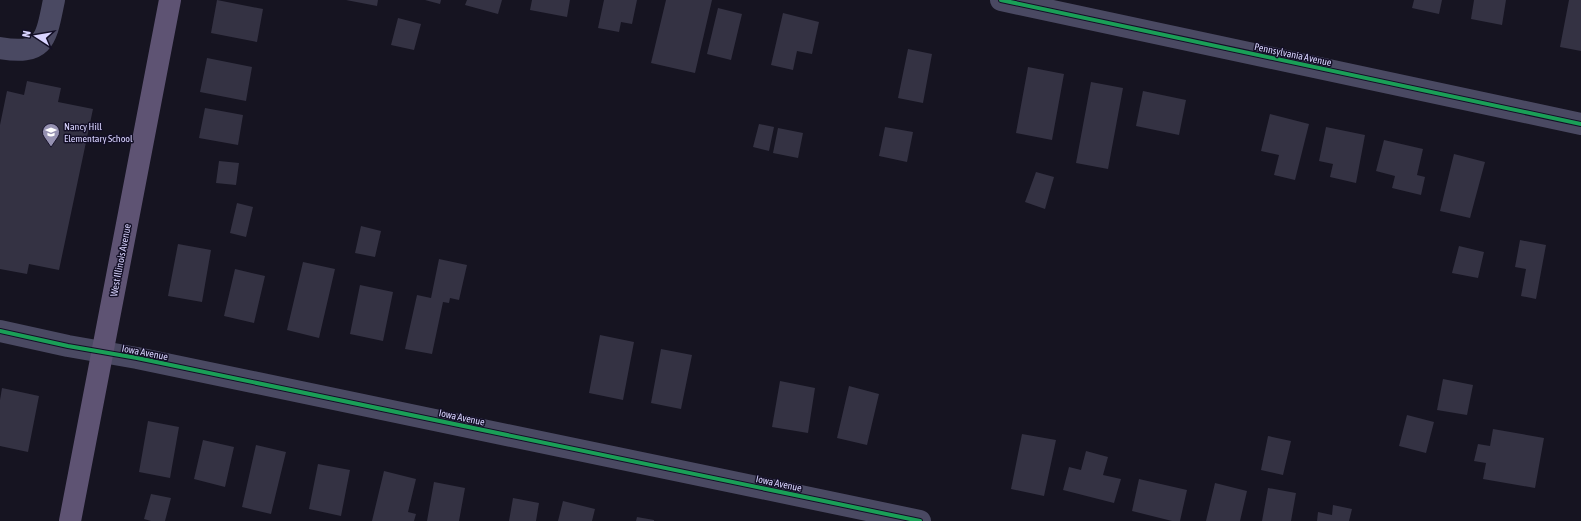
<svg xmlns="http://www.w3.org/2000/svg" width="1581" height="521" viewBox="0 0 1581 521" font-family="'Asap Condensed',sans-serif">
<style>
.building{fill:#343243}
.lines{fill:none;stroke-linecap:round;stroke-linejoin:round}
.minor{stroke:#4a4962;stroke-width:22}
.major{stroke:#5e5373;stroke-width:22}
.cycleway-casing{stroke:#130f26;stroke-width:6}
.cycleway{stroke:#1a9f57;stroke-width:4}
.labels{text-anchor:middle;stroke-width:3;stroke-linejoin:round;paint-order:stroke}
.street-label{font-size:10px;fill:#d9d4ff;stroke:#130f26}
.poi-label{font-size:10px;fill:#d9d4ff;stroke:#130f26;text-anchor:start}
</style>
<rect width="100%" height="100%" fill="#161421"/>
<!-- building -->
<path class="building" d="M217,0L263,9L257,42L211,33Z
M346,0H378L377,6Z
M425,0H441L440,4Z
M467,0H502L498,14L465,5Z
M532,0H570L567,17L530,10Z
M604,0H637L632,24L621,22L619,32L598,28Z
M666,0H712L695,73L651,63Z
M1414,0H1442L1439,14L1412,8Z
M1474,0H1506L1502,25L1471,19Z
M1569,0H1581V51L1560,47Z
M718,8L742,14L731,60L707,54Z
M783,13L819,22L812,54L797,51L793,70L771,65Z
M398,18L421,24L414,50L391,45Z
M908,49L932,54L923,103L898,98Z
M207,58L252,67L246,101L200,92Z
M1028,67L1064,74L1052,140L1016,133Z
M27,81L61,88L58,102L93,109L59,270L29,264L27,274L0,269V125L7,91L24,95Z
M1091,82L1123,88L1108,169L1076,163Z
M1143,91L1186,100L1179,135L1136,126Z
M205,108L243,115L238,145L199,138Z
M1270,114L1309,124L1295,180L1274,175L1279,155L1261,151Z
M759,124L774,127L769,151L753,147Z
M885,127L913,132L907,162L879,156Z
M1326,127L1365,135L1356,183L1330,177L1333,164L1319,161Z
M778,128L803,133L798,158L773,153Z
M1384,140L1423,149L1417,175L1425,177L1421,195L1392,188L1395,176L1376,171Z
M1454,154L1485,162L1470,218L1440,211Z
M219,161L239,163L236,185L216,183Z
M1036,172L1054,177L1045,209L1025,202Z
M237,203L253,207L246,237L230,233Z
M361,226L381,231L375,257L355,253Z
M1520,240L1546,245L1536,299L1521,296L1526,269L1515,267Z
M178,244L211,250L202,302L168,296Z
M1459,246L1484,252L1478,278L1452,273Z
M439,259L467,265L459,300L450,298L449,303L443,302L432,354L405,349L417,295L431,298Z
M303,262L335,269L319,338L287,330Z
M235,269L265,276L254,323L224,316Z
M360,285L393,292L383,341L350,334Z
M600,335L634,342L623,400L589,393Z
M661,349L692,355L681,409L651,403Z
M1443,379L1473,385L1467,415L1437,410Z
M780,381L815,388L808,433L772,427Z
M849,386L879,394L867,445L837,438Z
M2,388L39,396L28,452L0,446V400Z
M1407,415L1434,422L1426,453L1399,446Z
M148,421L179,427L170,478L139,472Z
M1493,429L1544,438L1535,488L1483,479L1486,463L1474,461L1478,444L1490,446Z
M1022,434L1056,440L1044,496L1011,489Z
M1268,436L1291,441L1283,475L1261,470Z
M203,440L234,447L225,487L194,479Z
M256,445L286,452L271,514L242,507Z
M1086,451L1108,457L1103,475L1121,479L1114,503L1063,490L1069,467L1081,470Z
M318,464L350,470L341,516L309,509Z
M384,471L416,479L408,512L416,514L414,521H372Z
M1139,479L1187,490L1180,521H1172L1132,511Z
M434,482L465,488L459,521H427Z
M1215,483L1247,491L1240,521H1206Z
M1268,488L1296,493L1291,521H1262Z
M151,494L171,498L165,521H151L144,519Z
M513,498L539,503L536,521H509Z
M563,501L595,509L592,521H558Z
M1333,505L1352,509L1349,521H1317L1318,512L1332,515Z
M637,517L654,520V521H636Z"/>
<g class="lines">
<!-- minor -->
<path class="minor" d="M1001,0L1581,124
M0,48C46,56 46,38 54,0
M0,331L68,346L137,358L920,521"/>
<!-- major -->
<path class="major" d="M70,521L170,0"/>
<defs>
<path id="cycleway" d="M1001,0L1581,124
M0,331L68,346L137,358L920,521"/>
</defs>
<!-- cycleway casing -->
<use href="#cycleway" class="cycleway-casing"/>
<!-- cycleway -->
<use href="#cycleway" class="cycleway"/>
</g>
<!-- icons -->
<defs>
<symbol id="school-pin" viewBox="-11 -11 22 30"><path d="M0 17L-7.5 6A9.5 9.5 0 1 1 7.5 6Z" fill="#9591b1" stroke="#130f26"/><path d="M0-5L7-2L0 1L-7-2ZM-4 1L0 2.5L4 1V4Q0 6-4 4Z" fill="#fff"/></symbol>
</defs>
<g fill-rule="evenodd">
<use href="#school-pin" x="41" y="122" width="20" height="27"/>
</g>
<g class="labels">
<!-- street labels -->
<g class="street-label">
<text transform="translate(1293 54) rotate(12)" y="4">Pennsylvania Avenue</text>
<text transform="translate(120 260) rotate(-79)" y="4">West Illinois Avenue</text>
<text transform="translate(145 352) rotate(11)" y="4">Iowa Avenue</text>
<text transform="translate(462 417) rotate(12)" y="4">Iowa Avenue</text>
<text transform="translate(779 483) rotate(12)" y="4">Iowa Avenue</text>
</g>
<!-- poi labels -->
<g class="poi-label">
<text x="64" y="130">Nancy Hill<tspan x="64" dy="12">Elementary School</tspan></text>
</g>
</g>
<!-- north arrow -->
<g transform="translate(36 36) rotate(282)" stroke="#130f26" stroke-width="3" paint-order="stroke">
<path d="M0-3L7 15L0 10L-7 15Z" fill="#d9d4ff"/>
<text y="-6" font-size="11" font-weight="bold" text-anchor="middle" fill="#d9d4ff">N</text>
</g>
</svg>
